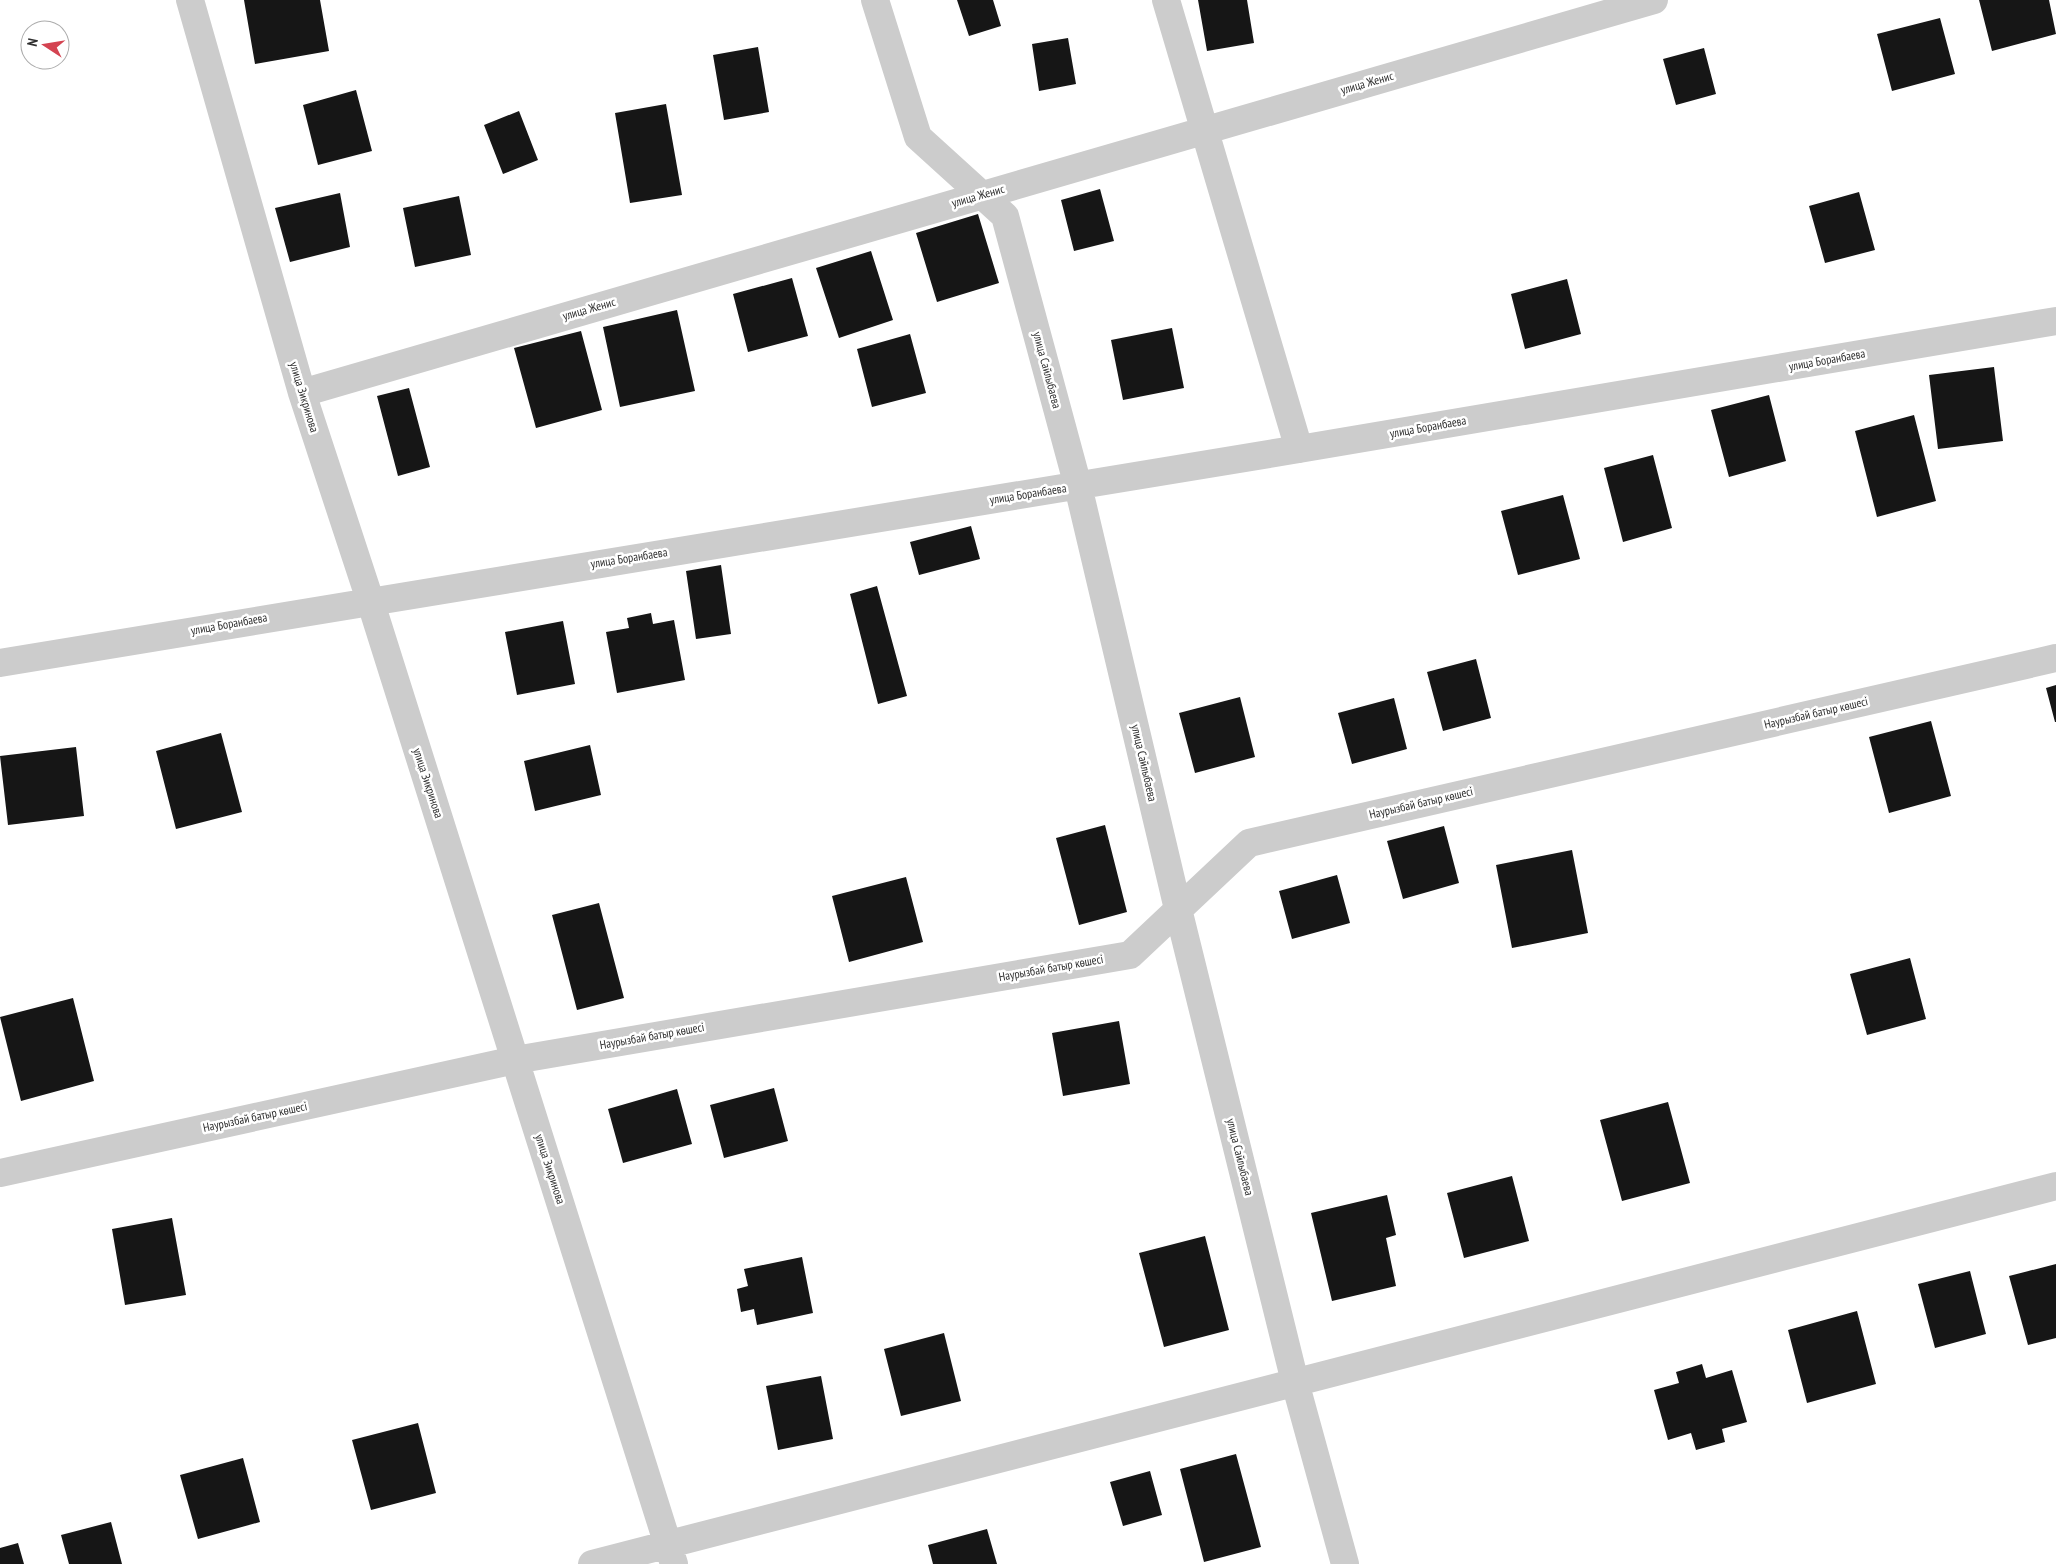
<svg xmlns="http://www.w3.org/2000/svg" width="2056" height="1564" viewBox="0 0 2056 1564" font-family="'PT Sans Narrow',sans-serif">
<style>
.building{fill:#161616}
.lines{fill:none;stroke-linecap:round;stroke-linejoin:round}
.minor{stroke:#ccc;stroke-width:28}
.labels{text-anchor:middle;stroke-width:5;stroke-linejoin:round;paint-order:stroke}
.street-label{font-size:12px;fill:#2f2f2f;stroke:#fff}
</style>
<rect width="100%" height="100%" fill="#fff"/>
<!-- building -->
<path class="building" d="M244,0H320L329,51L255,64Z
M957,0H993L1001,26L969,36Z
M1198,0H1247L1254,43L1207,51Z
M1979,0H2049L2056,34L1992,51Z
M1940,18L1955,74L1892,91L1877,34Z
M1068,38L1076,84L1039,91L1032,44Z
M758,47L769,112L724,120L713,55Z
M1704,48L1716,94L1676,105L1663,59Z
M356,90L372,151L318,165L303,105Z
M666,104L682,195L630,203L615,113Z
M519,111L538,160L503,174L484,125Z
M1100,189L1114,241L1074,251L1061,200Z
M1859,192L1875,250L1825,263L1809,206Z
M340,193L350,247L290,262L275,208Z
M459,196L471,255L415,267L403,208Z
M978,214L999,283L937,302L916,233Z
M871,251L893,320L839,338L816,268Z
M792,278L808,336L748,352L733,294Z
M1567,279L1581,334L1525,349L1511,294Z
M677,310L695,391L620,407L603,327Z
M1172,328L1184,388L1123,400L1111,340Z
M581,331L602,410L536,428L514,348Z
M910,334L926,393L872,407L857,349Z
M1994,367L2003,441L1938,449L1929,375Z
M409,388L430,467L398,476L377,396Z
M1769,395L1786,461L1729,477L1711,410Z
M1914,415L1936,501L1877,517L1855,431Z
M1653,455L1672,528L1623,542L1604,468Z
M1563,495L1580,559L1518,575L1501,511Z
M971,526L980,559L919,575L910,542Z
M721,565L731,634L696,639L686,571Z
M877,586L907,696L878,704L850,594Z
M651,613L653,624L674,620L685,680L617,693L606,632L629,628L627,618Z
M563,621L575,684L517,695L505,632Z
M1476,659L1491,718L1443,731L1427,672Z
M2056,685V722H2055L2046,688Z
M1240,697L1255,757L1195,773L1179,713Z
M1394,698L1407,749L1352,764L1338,713Z
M1931,721L1951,796L1889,813L1869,737Z
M221,733L242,812L176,829L156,751Z
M590,745L601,795L535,811L524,761Z
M76,747L84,816L8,825L0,756Z
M1105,825L1127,912L1079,925L1056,838Z
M1444,826L1459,883L1403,899L1387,841Z
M1572,850L1588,933L1512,948L1496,865Z
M1337,875L1350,923L1292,939L1279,891Z
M906,877L923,942L849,962L832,896Z
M599,903L624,998L577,1010L552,915Z
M1910,958L1926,1019L1867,1035L1850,974Z
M73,998L94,1081L21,1101L0,1017Z
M1119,1021L1130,1084L1063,1096L1052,1033Z
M774,1088L788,1141L724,1158L710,1105Z
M677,1089L692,1144L623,1163L608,1109Z
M1668,1102L1690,1183L1622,1201L1600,1120Z
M1512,1176L1529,1241L1464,1258L1447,1193Z
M1387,1195L1396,1235L1386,1238L1396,1286L1332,1301L1311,1213Z
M172,1218L186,1295L125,1305L112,1229Z
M1205,1236L1229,1330L1164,1347L1139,1253Z
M802,1257L813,1313L757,1325L754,1309L741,1312L737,1289L748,1286L744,1269Z
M2056,1264V1338L2028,1345L2009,1276Z
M1970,1271L1986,1334L1935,1348L1918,1284Z
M1857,1311L1876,1384L1807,1403L1788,1330Z
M944,1333L961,1401L901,1416L884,1349Z
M1702,1364L1706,1378L1732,1370L1747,1422L1722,1429L1725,1442L1696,1450L1691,1433L1668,1440L1654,1390L1679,1383L1676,1372Z
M821,1376L833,1439L778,1450L766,1386Z
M418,1423L436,1493L371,1510L352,1440Z
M1236,1454L1261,1547L1204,1562L1180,1469Z
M243,1458L260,1522L198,1539L180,1475Z
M1150,1471L1162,1515L1123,1526L1110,1482Z
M111,1522L122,1564H69L61,1535Z
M987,1529L997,1564H933L928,1545Z
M18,1543L24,1564H0V1548Z"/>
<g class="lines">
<!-- minor -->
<path class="minor" d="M190,0L302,393L370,600L674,1564
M875,0L918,137L1005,216L1078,486L1178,909L1295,1382L1345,1564
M1166,0L1299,449
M302,393L1654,0
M0,663L1299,449L2056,321
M0,1173L515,1060L1130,955L1249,843L2056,658
M592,1564L2056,1186"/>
</g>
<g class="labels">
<!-- street labels -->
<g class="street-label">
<text transform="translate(1367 83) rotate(-16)" y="4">улица Женис</text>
<text transform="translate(978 196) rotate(-16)" y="4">улица Женис</text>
<text transform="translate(589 309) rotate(-16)" y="4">улица Женис</text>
<text transform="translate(1827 360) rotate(-10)" y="4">улица Боранбаева</text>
<text transform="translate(1047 370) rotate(75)" y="4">улица Сайлыбаева</text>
<text transform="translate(304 397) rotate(73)" y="4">улица Зикринова</text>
<text transform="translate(1428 427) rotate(-10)" y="4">улица Боранбаева</text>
<text transform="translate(1028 494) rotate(-9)" y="4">улица Боранбаева</text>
<text transform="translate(629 558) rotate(-9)" y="4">улица Боранбаева</text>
<text transform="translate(229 624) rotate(-10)" y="4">улица Боранбаева</text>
<text transform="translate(1816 713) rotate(-13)" y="4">Наурызбай батыр көшесі</text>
<text transform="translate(1144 763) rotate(77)" y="4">улица Сайлыбаева</text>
<text transform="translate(428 783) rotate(72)" y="4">улица Зикринова</text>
<text transform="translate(1421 803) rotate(-13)" y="4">Наурызбай батыр көшесі</text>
<text transform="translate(1051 968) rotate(-10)" y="4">Наурызбай батыр көшесі</text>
<text transform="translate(652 1036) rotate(-10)" y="4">Наурызбай батыр көшесі</text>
<text transform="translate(255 1117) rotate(-12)" y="4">Наурызбай батыр көшесі</text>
<text transform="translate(1240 1157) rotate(76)" y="4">улица Сайлыбаева</text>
<text transform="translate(550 1169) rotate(72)" y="4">улица Зикринова</text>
</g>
</g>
<!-- north arrow -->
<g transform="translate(45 45) rotate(282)"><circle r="24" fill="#ffffff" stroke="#acacac"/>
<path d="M0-4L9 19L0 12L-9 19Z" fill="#d44351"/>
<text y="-8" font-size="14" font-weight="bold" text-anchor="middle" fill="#2f2f2f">N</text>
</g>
</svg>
